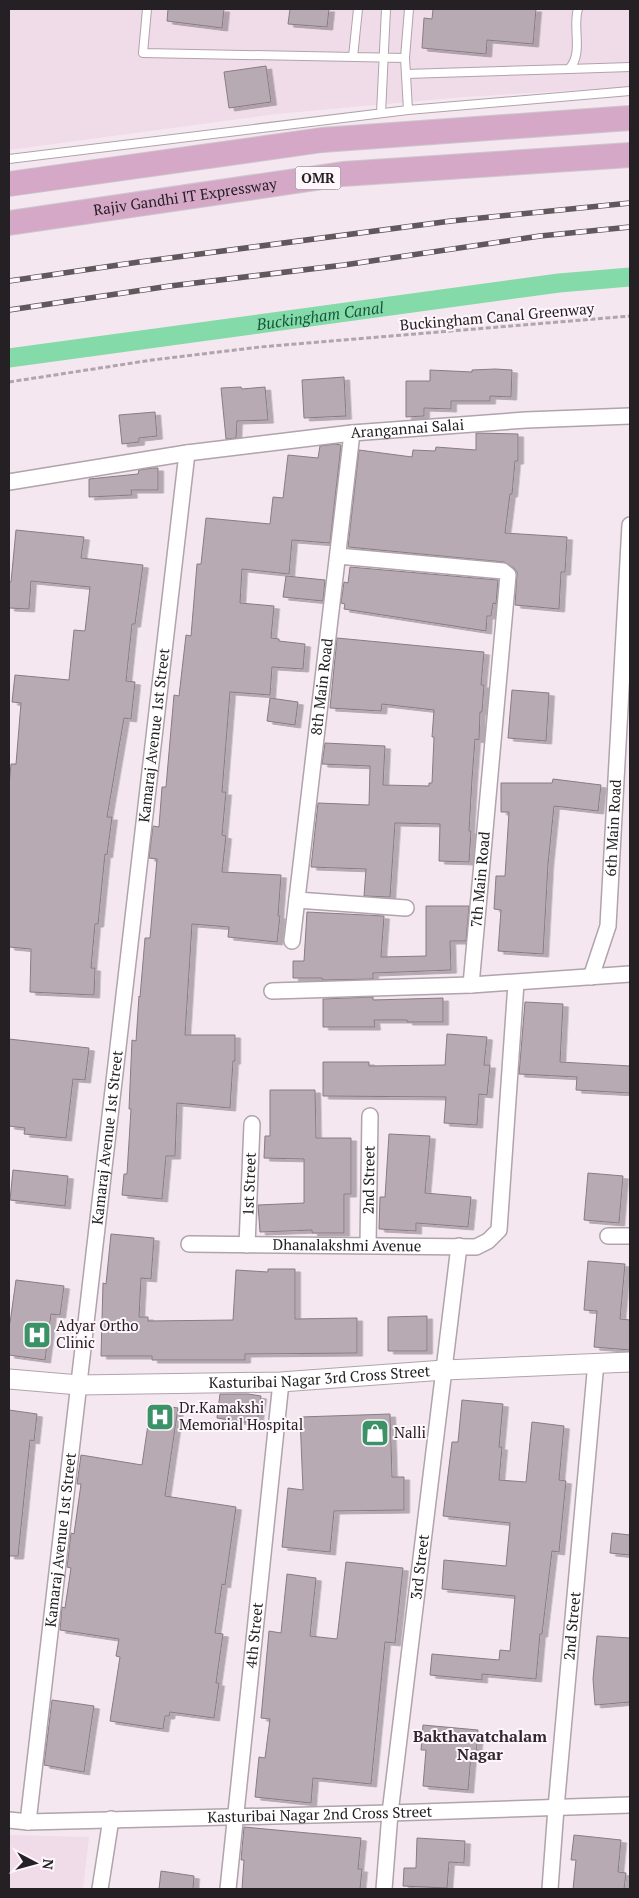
<svg xmlns="http://www.w3.org/2000/svg" width="639" height="1898" viewBox="0 0 639 1898" font-family="'PT Serif',serif">
<style>
.built{fill:#f0dbe9}
.lines{fill:none;stroke-linecap:round;stroke-linejoin:round}
.canal{stroke:#85daaa;stroke-width:19}
.building{fill:#b7aab2;stroke:#887c84;filter:url(#shadow)}
.service-casing{stroke:#b0a3ab;stroke-width:10}
.minor-casing{stroke:#b0a3ab;stroke-width:18}
.tertiary-casing{stroke:#b0a3ab;stroke-width:21}
.primary-casing{stroke:#cbc9ca;stroke-width:26}
.path{stroke:#b0a5ac;stroke-width:3;stroke-dasharray:5 2.5;stroke-linecap:butt}
.service{stroke:#fff;stroke-width:8}
.minor{stroke:#fff;stroke-width:15}
.tertiary{stroke:#fff;stroke-width:19}
.primary{stroke:#d6a8c8;stroke-width:24}
.rail-casing{stroke:#60585d;stroke-width:5.5}
.rail{stroke:#fef6fb;stroke-width:4;stroke-dasharray:11;stroke-linecap:butt}
.labels{text-anchor:middle;stroke-width:4;stroke-linejoin:round;paint-order:stroke}
.shield{fill:#fef6fb;stroke:#666064;stroke-width:1}
.shield-label{font-size:14px;font-weight:bold;fill:#252023}
.street-label{font-size:15px;fill:#252023;stroke:#fef6fb}
.poi-label{font-size:15px;fill:#252023;stroke:#fef6fb;text-anchor:start}
.water-label{font-size:16px;font-style:italic;fill:#175739;stroke:#fef6fb}
.neighbourhood-label{font-size:16px;font-weight:bold;fill:#30262c;stroke:#fef6fb}
</style>
<defs>
<filter id="shadow"><feDropShadow dx="5.5" dy="3" stdDeviation="0" flood-color="#0004"/></filter>
</defs>
<rect width="100%" height="100%" fill="#f5e7f0"/>
<!-- built -->
<path class="built" d="M9,9H630V87L464,97L276,114L9,150Z
M9,1835L89,1837L83,1889H9Z"/>
<g class="lines">
<!-- canal -->
<path class="canal" id="s1" d="M9,358L559,283L630,277"/>
</g>
<!-- building -->
<path class="building" d="M168,9H224L222,28L167,21Z
M290,9H329L327,27L288,24Z
M433,9H536L533,44L487,40L486,54L422,48L424,18L432,19Z
M266,66L271,102L229,108L224,72Z
M495,369L512,370L511,397L490,396V401H451V409L424,408V416L406,417V381H430V370L472,372V370Z
M344,377L346,416L304,418L302,380Z
M241,387L242,389L265,387L268,420L237,421L236,438L226,439L221,388Z
M155,412L157,436L139,438V442L122,444L119,415Z
M476,433L518,434V461H515L512,494H510L505,533L567,537L565,572H561L559,609L515,605L517,572L514,568L504,562L348,547L359,450L412,457L413,450L435,451L436,447L476,450Z
M335,444L341,445L330,543L292,540L289,574L242,569L240,603L274,606L271,638L279,639V641L305,644L303,669L272,667L270,695L230,692L222,792H226L222,835L226,836L222,872L281,875L278,916H280L277,942L228,937L229,927L192,924L185,1035H235V1061H233L230,1108L177,1103L175,1156H166L162,1199L122,1195L124,1174H127L131,1109H129L132,1040L136,1041L139,996L140,997L145,938H150L157,859L149,858L153,826L159,827L162,787H166L174,695L179,696L186,635L191,636L197,564H201L206,518L270,524L273,497L283,498L288,455L318,458L320,446Z
M153,468H158V490H131L132,495L89,497V479L138,474L139,470Z
M16,530L84,537L81,558L143,565L135,624H132L126,681L135,682L131,719L124,718L107,817H112L107,855L105,854L98,924H95L91,968H95L94,995L30,992L31,949L9,947V786L11,764H16L21,703L12,702L15,675L69,680L74,630L85,631L90,587L31,581L29,609L9,608V582H11Z
M350,567L498,580L496,604L493,603L491,616H487L486,631L344,609L345,604L341,603L344,582L348,583Z
M286,576L325,580L323,601L283,597Z
M337,638L484,652L481,685H484L482,712H480L479,740L475,739L472,779L469,831H471L469,862L439,861L440,824L395,823L390,897L364,896L366,869L311,867L318,803L369,805L370,766L322,764L325,743L385,746L383,785L429,786V783H432L434,737H432L434,710L382,704L381,711L330,708Z
M512,690L549,693L546,741L508,738Z
M270,698L298,702L295,725L267,721Z
M553,779L601,785L598,811L554,806L548,864L543,954L498,951L501,910L494,909L496,876H505L509,812H501V783H552Z
M426,906H469L466,941H450L451,970L373,973V979L323,980L322,978H293V961H304L307,912L384,916L381,957L426,956Z
M373,997V1000L443,998V1022H407V1020H374L375,1027H323V999Z
M525,1002L563,1004L560,1062L630,1066V1093L576,1090L577,1077L519,1074Z
M447,1034L487,1037L484,1065H490L487,1095L479,1094L477,1125L444,1123L446,1097L323,1096V1062H369V1066L445,1065Z
M9,1039L89,1048L85,1080L73,1079L66,1138L24,1134L25,1128L9,1126Z
M270,1090H315L316,1138H351V1194H344V1233H312V1230L260,1232L258,1205L304,1203V1159L264,1158L265,1136H270Z
M389,1134L430,1136L425,1193L471,1197L468,1227L416,1223V1231L379,1229L380,1197H385Z
M13,1170L68,1176L65,1206L10,1200Z
M588,1173L623,1176L619,1223L584,1220Z
M111,1234L154,1238L151,1279L141,1278L139,1317H148V1321L233,1320L236,1270L268,1272V1269H295V1319L357,1318V1353L245,1354V1360H152V1356H101L103,1283L106,1284Z
M588,1261L625,1264L620,1319L630,1320V1350L594,1347L597,1311L584,1310Z
M16,1280L64,1286L60,1315L51,1314L45,1360L9,1355V1323H10Z
M427,1316V1351H388V1317Z
M220,1394H248L261,1396L257,1424L217,1418Z
M462,1400L503,1404L499,1447H502L499,1480L526,1482L532,1422L564,1426L559,1480L566,1481L559,1552L552,1551L542,1634H540L536,1679L482,1674V1680L430,1675L432,1654L499,1660L500,1650L510,1651L515,1596L442,1589L444,1560L506,1566L510,1523L443,1516L452,1442H458Z
M151,1404L178,1408L165,1496L236,1507L225,1585L222,1584L215,1633L223,1634L216,1683H219L214,1718L170,1712L169,1716H165L163,1729L110,1721L120,1657L116,1656L119,1639L60,1630L62,1607L65,1608L71,1568L67,1567L71,1533L74,1534L81,1484H77L81,1455L142,1465Z
M9,1410L37,1414L34,1441L30,1440L18,1556H9Z
M390,1414L392,1477H404V1510L334,1511L330,1552L282,1547L288,1488L303,1490L300,1417Z
M612,1533L630,1535V1555L610,1553Z
M346,1562L403,1568L395,1643L385,1642L371,1784L313,1778L311,1803L255,1797L259,1757L265,1758L270,1719L261,1718L269,1631L281,1633L287,1574L316,1578L310,1636L337,1639Z
M597,1636L630,1638V1702L595,1705L593,1679Z
M52,1700L94,1706L84,1772L44,1765Z
M423,1725L478,1730L476,1755H471L468,1790L423,1786L426,1750H421Z
M244,1827L361,1838L358,1869H362L360,1889H242L244,1860H241Z
M574,1835L621,1840L618,1872L626,1873L624,1889H573L576,1860H571Z
M417,1838L465,1841L464,1863L449,1862L447,1888L403,1886L404,1868H416Z
M161,1871L194,1876L193,1889H159Z"/>
<g class="lines">
<defs>
<path id="service" d="M147,9L143,53L405,58
M353,57L358,9
M569,69L630,67
M406,74L569,69C584,53 572,28 578,9
M408,110L405,58L409,9
M381,113L386,9
M9,159L408,110L630,91"/>
<g id="minor">
<path id="s2" d="M9,482L187,453L352,433L526,420L630,416"/>
<path d="M297,900L406,908"/>
<path id="s3" d="M292,941L352,433"/>
<path id="s4" d="M591,977L608,926L630,525"/>
<path d="M471,985L630,974"/>
<path id="s5" d="M272,991L471,985L508,575L503,571L338,556"/>
<path d="M608,1236H630"/>
<path id="s6" d="M189,1244L476,1247L488,1241L499,1230L516,983"/>
<path id="s7" d="M247,1245L252,1124"/>
<path id="s8" d="M368,1245L370,1116"/>
<path id="s9" d="M9,1820L28,1822L390,1813L630,1805"/>
<path id="s10" d="M28,1822L187,453"/>
<path d="M100,1889L111,1819"/>
<path id="s11" d="M228,1889L281,1382"/>
<path id="s12" d="M384,1889L390,1813L459,1246"/>
<path id="s13" d="M550,1889L556,1808L596,1362"/>
</g>
<g id="tertiary">
<path id="s14" d="M9,1379L79,1385L281,1382L444,1370L630,1362"/>
</g>
<g id="primary">
<path d="M9,184L322,140L630,118"/>
<path id="s15" d="M9,223L343,174L630,155"/>
</g>
</defs>
<!-- service casing -->
<use href="#service" class="service-casing"/>
<!-- minor casing -->
<use href="#minor" class="minor-casing"/>
<!-- tertiary casing -->
<use href="#tertiary" class="tertiary-casing"/>
<!-- primary casing -->
<use href="#primary" class="primary-casing"/>
<!-- path -->
<path class="path" d="M9,382L152,360L260,347L630,316"/>
<!-- service -->
<use href="#service" class="service"/>
<!-- minor -->
<use href="#minor" class="minor"/>
<!-- tertiary -->
<use href="#tertiary" class="tertiary"/>
<!-- primary -->
<use href="#primary" class="primary"/>
<defs>
<path id="rail" d="M9,281L139,262L451,221L630,203
M9,310L170,286L344,265L540,236L630,227"/>
</defs>
<!-- rail casing -->
<use href="#rail" class="rail-casing"/>
<!-- rail -->
<use href="#rail" class="rail"/>
</g>
<!-- icons -->
<defs>
<symbol id="hospital-square" viewBox="-11 -11 22 22"><rect x="-9" y="-9" width="18" height="18" rx="4" fill="#3b9266" stroke="#fef6fb"/><path d="M-5-5h3v3.5h4V-5h3V5h-3V1.5h-4V5h-3Z" fill="#fff"/></symbol>
<symbol id="shop-square" viewBox="-11 -11 22 22"><rect x="-9" y="-9" width="18" height="18" rx="4" fill="#3b9266" stroke="#fef6fb"/><path d="M-5-2.5h2.3a2.7 3.5 0 0 1 5.4 0H5L5.5 6h-11ZM-1.5-2.5h3a1.5 2.3 0 0 0-3 0Z" fill="#fff"/></symbol>
</defs>
<g fill-rule="evenodd">
<use href="#hospital-square" x="21" y="1319" width="32" height="32"/>
<use href="#hospital-square" x="144" y="1401" width="32" height="32"/>
<use href="#shop-square" x="359" y="1417" width="32" height="32"/>
</g>
<g class="labels">
<!-- shield labels -->
<rect class="shield" x="295.5" y="166.5" width="45" height="23" rx="4"/>
<g class="shield-label">
<text x="318" y="183">OMR</text>
</g>
<!-- street labels -->
<g class="street-label">
<text dy="5" stroke="none"><textPath href="#s15" startOffset="178">Rajiv Gandhi IT Expressway</textPath></text>
<text transform="translate(497 317) rotate(-5)" y="5">Buckingham Canal Greenway</text>
<text dy="5" stroke="none"><textPath href="#s2" startOffset="402">Arangannai Salai</textPath></text>
<text dy="5" stroke="none"><textPath href="#s3" startOffset="256">8th Main Road</textPath></text>
<text dy="5" stroke="none"><textPath href="#s10" startOffset="1094">Kamaraj Avenue 1st Street</textPath></text>
<text dy="5" stroke="none"><textPath href="#s4" startOffset="152">6th Main Road</textPath></text>
<text dy="5" stroke="none"><textPath href="#s5" startOffset="305">7th Main Road</textPath></text>
<text dy="5" stroke="none"><textPath href="#s10" startOffset="689">Kamaraj Avenue 1st Street</textPath></text>
<text dy="5" stroke="none"><textPath href="#s8" startOffset="65">2nd Street</textPath></text>
<text dy="5" stroke="none"><textPath href="#s7" startOffset="61">1st Street</textPath></text>
<text dy="5" stroke="none"><textPath href="#s6" startOffset="158">Dhanalakshmi Avenue</textPath></text>
<text dy="5" stroke="none"><textPath href="#s14" startOffset="311">Kasturibai Nagar 3rd Cross Street</textPath></text>
<text dy="5" stroke="none"><textPath href="#s10" startOffset="284">Kamaraj Avenue 1st Street</textPath></text>
<text dy="5" stroke="none"><textPath href="#s12" startOffset="324">3rd Street</textPath></text>
<text dy="5" stroke="none"><textPath href="#s13" startOffset="264">2nd Street</textPath></text>
<text dy="5" stroke="none"><textPath href="#s11" startOffset="255">4th Street</textPath></text>
<text dy="5" stroke="none"><textPath href="#s9" startOffset="311">Kasturibai Nagar 2nd Cross Street</textPath></text>
</g>
<!-- poi labels -->
<g class="poi-label">
<text x="56" y="1331">Adyar Ortho<tspan x="56" dy="17">Clinic</tspan></text>
<text x="179" y="1413">Dr.Kamakshi<tspan x="179" dy="17">Memorial Hospital</tspan></text>
<text x="394" y="1438">Nalli</text>
</g>
<!-- water labels -->
<g class="water-label">
<text dy="6" stroke="none"><textPath href="#s1" startOffset="314">Buckingham Canal</textPath></text>
</g>
<!-- neighbourhood labels -->
<g class="neighbourhood-label">
<text x="480" y="1742">Bakthavatchalam<tspan x="480" dy="18">Nagar</tspan></text>
</g>
</g>
<!-- border -->
<rect width="639" height="1898" fill="none" stroke="#252023" stroke-width="20"/>
<!-- north arrow -->
<g transform="translate(35 1863) rotate(96)" stroke="#fef6fb" stroke-width="4" paint-order="stroke">
<path d="M0-4L9 19L0 12L-9 19Z" fill="#252023"/>
<text y="-8" font-size="14" font-weight="bold" text-anchor="middle" fill="#252023">N</text>
</g>
</svg>
